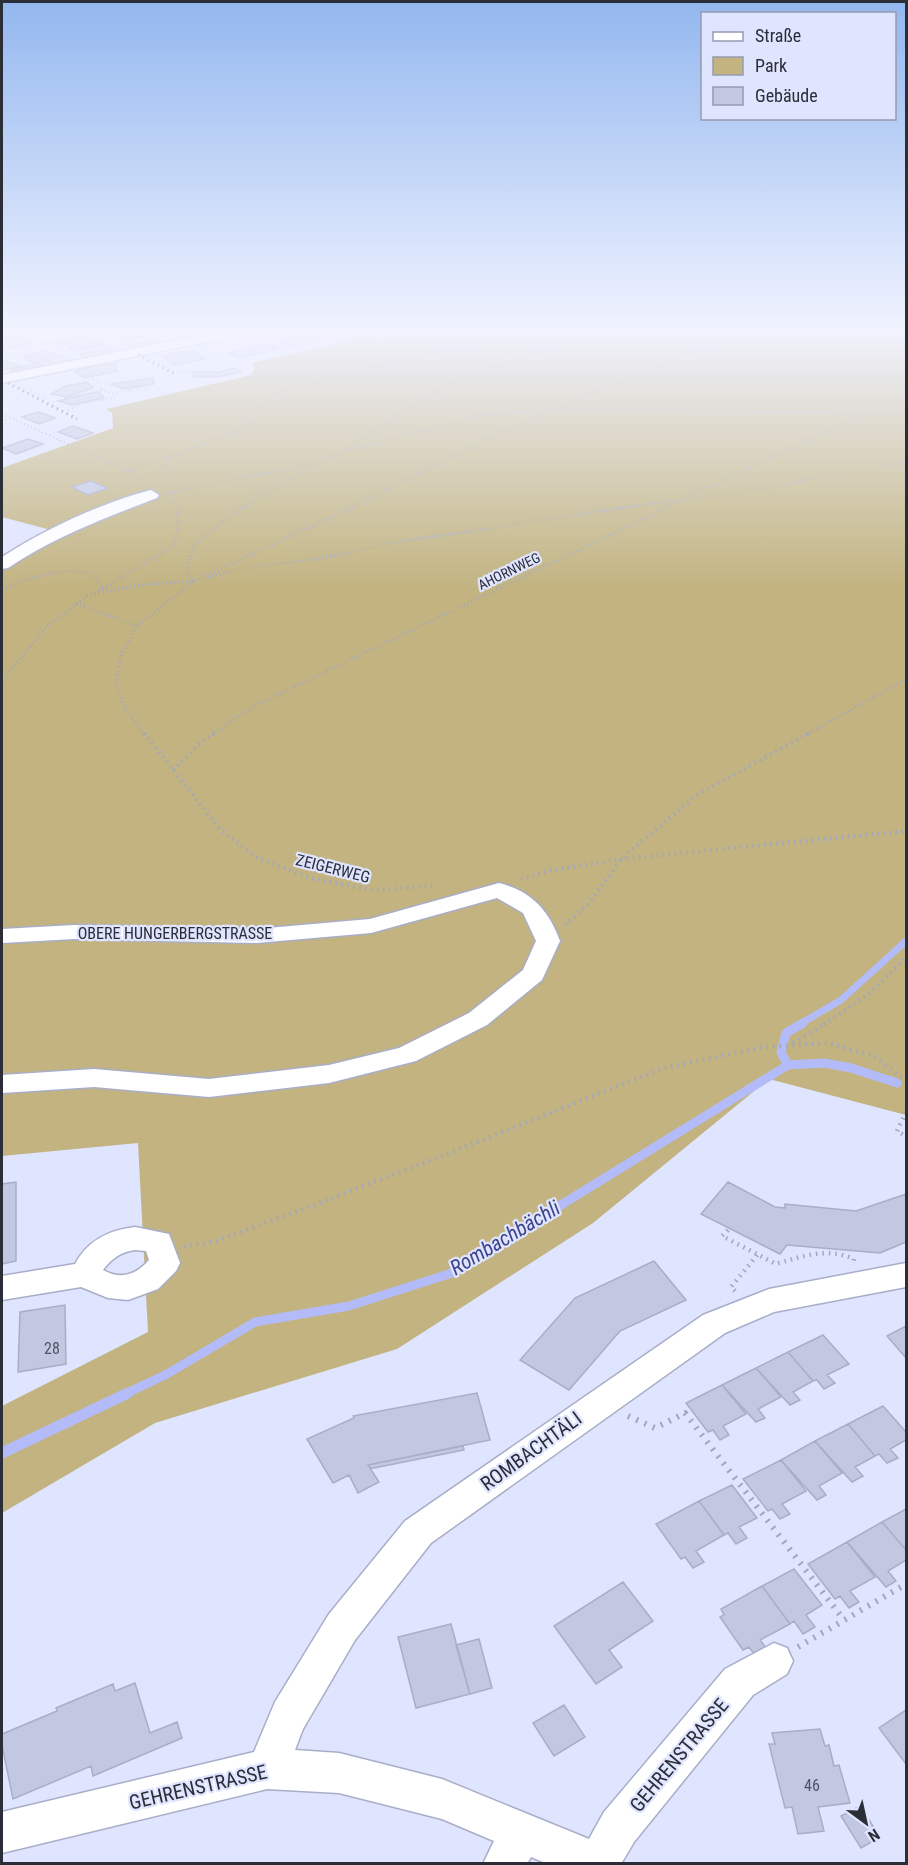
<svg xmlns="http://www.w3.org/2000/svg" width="908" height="1865" viewBox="0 0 908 1865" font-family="'Roboto Condensed',sans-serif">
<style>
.green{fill:#c2b380}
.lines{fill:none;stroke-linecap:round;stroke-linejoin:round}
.stream-far2{stroke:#b3bcf9;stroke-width:7}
.stream-far1{stroke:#b3bcf9;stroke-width:9}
.stream{stroke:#b3bcf9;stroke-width:11}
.building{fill:#c2c7e2;stroke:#a9adc7;stroke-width:1.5}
.minor-casing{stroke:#a9aec8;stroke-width:3}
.path-far4{stroke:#a3a7bc;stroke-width:2;stroke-dasharray:1 3;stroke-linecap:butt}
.path-far3{stroke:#a3a7bc;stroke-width:3;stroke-dasharray:1 3;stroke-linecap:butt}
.path-far2{stroke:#a3a7bc;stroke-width:4;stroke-dasharray:1.5 4.5;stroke-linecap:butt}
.path-far1{stroke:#a3a7bc;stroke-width:4.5;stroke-dasharray:1.5 5;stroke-linecap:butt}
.path{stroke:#a3a7bc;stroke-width:6;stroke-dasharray:2 7;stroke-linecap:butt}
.minor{fill:#fff;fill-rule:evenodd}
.rail{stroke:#5a5d6b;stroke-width:3;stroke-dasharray:1.5 4;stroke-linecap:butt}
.labels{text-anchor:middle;stroke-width:4.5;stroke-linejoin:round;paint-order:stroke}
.far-street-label{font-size:14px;fill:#2b2d37;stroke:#dfe4ff}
.street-label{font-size:16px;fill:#2b2d37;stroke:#dfe4ff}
.near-number-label{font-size:16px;fill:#515462}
.near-street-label{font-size:20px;fill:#2b2d37;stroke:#dfe4ff}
.near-water-label{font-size:21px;font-style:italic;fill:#40448b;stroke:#dfe4ff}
</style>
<rect width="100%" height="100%" fill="#dfe4ff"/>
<!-- green -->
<path class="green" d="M394,328H906V1115L769,1079L593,1223L397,1349L155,1423L2,1513V1406L148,1332L138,1143L2,1156V564L51,530L2,517V468L113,428L112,413L106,409L251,375L255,368L251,363L323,347L353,337L354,333L379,338L394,334L396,330Z"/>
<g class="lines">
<!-- stream-far2 -->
<path class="stream-far2" d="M800,1024L841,1000L906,941"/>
<!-- stream-far1 -->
<path class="stream-far1" d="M788,1065L781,1052L786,1033L803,1023
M125,1394L167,1374L255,1322L349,1306L449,1274L788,1065L824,1063L851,1068L897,1083"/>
<!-- stream -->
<path class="stream" d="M2,1453L128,1393"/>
</g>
<!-- building -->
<path class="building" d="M114,328H137V329L107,334L102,330Z
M190,328H227L230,330L188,336L179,330Z
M47,329L59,335L44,338L33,332Z
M328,329L338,334L293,346L282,341Z
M12,331L33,343L2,350V334Z
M145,332L151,336L121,341L115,337Z
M87,335L92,339L61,345L56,341Z
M159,339L165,343L134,349L128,345Z
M99,341L104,345L73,351L68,347Z
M270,344L280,349L239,358L229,353Z
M112,348L117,352L85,358L80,354Z
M191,350L205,359L174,365L161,356Z
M47,351L53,355L58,354L68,361L52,364L36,354Z
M35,353L36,354L47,361L33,363L23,356Z
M2,360L20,366L8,370L2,368Z
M39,363L44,365L14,373L10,370Z
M115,364L117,371L85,378L74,372L91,367Z
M235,368L241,372L217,377H193V372H219Z
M153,378L154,384L123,389L111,384Z
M87,382L93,388L66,397L51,394L66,386Z
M99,392L104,398L72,405L59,401L76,396Z
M38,412L55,418L39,424L22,417Z
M73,426L93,433L77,439L58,432Z
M28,439L43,444L16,454L2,448Z
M91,481L108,488L88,495L72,487Z
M16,1182V1261L2,1264V1184Z
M728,1182L775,1207L785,1208V1204L856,1211L906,1194V1242L880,1253L787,1245L780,1254L701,1214Z
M654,1261L686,1300L620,1331L569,1390L520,1360L575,1298Z
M65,1305L66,1364L18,1372L20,1312Z
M906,1326V1358L887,1336Z
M823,1335L849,1364L827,1375L835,1383L824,1389L817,1380L813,1381L788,1352Z
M788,1352L813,1381L793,1392L800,1400L790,1405L756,1368Z
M756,1368L781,1397L758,1409L765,1418L756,1422L722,1385Z
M722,1385L746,1414L723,1426L729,1435L720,1440L713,1430L708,1432L686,1403Z
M477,1393L490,1440L368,1465L379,1482L358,1493L349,1475L333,1483L307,1439L354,1418L353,1416Z
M883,1406L906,1432V1440L890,1449L898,1458L887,1463L879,1454L875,1456L848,1424Z
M848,1424L875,1456L855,1467L863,1476L852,1482L815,1441Z
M815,1441L842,1473L819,1486L826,1495L817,1500L781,1460Z
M463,1446L464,1450L374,1468H370L368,1465Z
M781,1460L806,1491L782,1504L790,1514L780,1519L772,1509L768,1511L743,1479Z
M732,1485L757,1518L739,1527L747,1538L736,1544L728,1533L724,1535L699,1501Z
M699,1501L724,1535L696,1551L704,1562L693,1568L685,1557L681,1559L656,1524Z
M906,1509V1550L882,1522Z
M882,1522L906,1550V1560L888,1571L896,1581L886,1587L847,1542Z
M847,1542L875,1577L850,1591L859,1602L849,1608L840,1596L835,1599L808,1564Z
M794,1569L822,1605L806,1615L815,1627L803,1634L794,1621L790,1624L762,1586Z
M623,1582L653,1621L609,1650L622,1667L596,1684L554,1626Z
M762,1586L790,1624L760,1640L770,1653L758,1659L749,1647L743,1650L720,1617L724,1615L721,1609Z
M451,1624L470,1694L416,1708L398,1637Z
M479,1639L492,1688L470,1694L456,1645Z
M135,1683L150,1733L177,1722L182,1738L93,1776L91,1766L13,1799L2,1745V1734L57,1711L56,1708L113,1684L115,1691Z
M564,1705L585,1737L554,1756L533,1723Z
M906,1710V1764L879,1728Z
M820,1729L825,1746L829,1745L834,1766L839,1765L850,1803L818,1807L824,1831L798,1834L792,1807L785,1808L769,1744H775L772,1733Z
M860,1806L880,1837L861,1848L841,1816Z"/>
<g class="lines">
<defs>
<path id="minor" d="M76,328H100L98,331L45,343L39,339L41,336Z
M237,328H263L257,332L2,383V375Z
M151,490L159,495L157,498C105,518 54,537 8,568L2,569V557C45,529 101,503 151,490Z
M499,883C531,891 549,910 560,941L542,980L487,1025L416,1061L329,1083L209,1097L94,1087L2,1093V1075L94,1069L209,1079L329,1065L399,1048L469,1013L523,970L536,941L523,913L497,898L371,933L256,943L74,939L2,943V929L74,925L256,929L370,919Z
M135,1227L169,1234L180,1263L176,1271L158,1289L128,1300L108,1298L81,1287L2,1300V1276L75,1264C88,1240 109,1230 135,1227ZM135,1250L146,1251L149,1260C136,1275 121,1280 103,1270C112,1258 121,1252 135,1250Z
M906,1263V1287L774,1312L725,1333L431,1543L355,1640L303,1729L295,1750L339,1753L442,1779L589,1839L604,1812L725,1669L774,1643L787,1648L793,1661L787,1674L753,1695L634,1842L621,1864H548L531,1857L527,1864H483L494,1841L442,1819L339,1793L267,1789L2,1853V1812L254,1752L275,1702L329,1614L405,1521L703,1315L769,1289Z"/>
</defs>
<!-- minor casing -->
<use href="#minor" class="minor-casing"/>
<!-- path-far4 -->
<path class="path-far4" d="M159,363L175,372L203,371V378L217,377
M32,389L30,391L46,398
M101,390L115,394
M53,402L101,390L98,380L93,379
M68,410L83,403L111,398L122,391L147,387
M2,414L128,471L141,482
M2,422L9,418
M345,450L402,411L449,385L550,346L613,328
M128,471L169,457
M168,493L317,463L342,452L487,414L552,410L906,413
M692,495L864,414
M176,507L164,471L169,457L239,431L255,419L260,405L280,392L417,356L506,339L513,337L523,328
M244,507L314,465
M352,507L486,440L584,396L660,368L735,328
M626,507L776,487L819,476L862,471L906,462
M667,507L680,501"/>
<!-- path-far3 -->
<path class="path-far3" d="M208,577L237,569L318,559L391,543L635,506
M194,581L186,570L195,545L228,517L247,506
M2,589C32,577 61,566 93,574L103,589L94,593
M103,589L174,545L179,521L176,506
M87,596L139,585L192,581
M87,596L77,604L137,626
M2,681L47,626L77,604
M145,735L126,710L116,682L122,653L137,626L194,581L355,506
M212,735L250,708L670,506
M806,735L906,679"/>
<!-- path-far2 -->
<path class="path-far2" d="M144,733L221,830L256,857L310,878L371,890L436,886
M173,770L201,742L214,733
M521,879L552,870L621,859L906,831
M565,925L590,902L621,859L697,795L809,733
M824,1024L867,995L906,958"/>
<!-- path-far1 -->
<path class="path-far1" d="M793,1043L826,1023
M906,1112L897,1131L906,1136
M728,1230L722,1236L776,1264C803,1256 827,1247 854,1259L853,1263
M184,1247L220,1240L406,1170L664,1068L764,1047L828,1043L874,1056L906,1081
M735,1291L731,1287L758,1254"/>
<!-- path -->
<path class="path" d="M628,1416L655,1428L685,1413L844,1620
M798,1647L906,1584"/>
<!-- minor -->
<use href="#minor" class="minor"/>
<!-- rail -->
<path class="rail" d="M138,355L177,375
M8,383L77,419"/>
</g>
<!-- sky -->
<linearGradient id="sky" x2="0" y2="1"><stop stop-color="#93b7ef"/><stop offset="0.56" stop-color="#f1f3ff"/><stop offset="1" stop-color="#f1f3ff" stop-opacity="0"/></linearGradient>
<rect width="908" height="589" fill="url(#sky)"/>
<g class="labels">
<!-- far-street labels -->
<g class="far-street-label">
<text transform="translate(509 571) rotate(-26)" y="5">AHORNWEG</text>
</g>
<!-- street labels -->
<g class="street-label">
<text transform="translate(333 868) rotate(14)" y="6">ZEIGERWEG</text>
<text x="175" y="939">OBERE HUNGERBERGSTRASSE</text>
</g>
<!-- near-number labels -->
<g class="near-number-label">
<text x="52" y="1354">28</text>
<text x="812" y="1791">46</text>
</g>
<!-- near-street labels -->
<g class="near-street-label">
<text transform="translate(531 1451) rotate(-36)" y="7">ROMBACHTÄLI</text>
<text transform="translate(679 1755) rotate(-50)" y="7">GEHRENSTRASSE</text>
<text transform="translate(198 1787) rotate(-13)" y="7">GEHRENSTRASSE</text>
</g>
<!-- near-water labels -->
<g class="near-water-label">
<text transform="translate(505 1238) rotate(-31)" y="7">Rombachbächli</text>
</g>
</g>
<!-- border -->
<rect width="908" height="1865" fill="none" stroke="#2b2d37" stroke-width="6"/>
<!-- legend -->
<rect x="701" y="12" width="195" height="108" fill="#dfe4ff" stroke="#979baf" stroke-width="1.5"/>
<rect x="713" y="32" width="30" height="9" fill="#ffffff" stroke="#979baf" stroke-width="1.5"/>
<text x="755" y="42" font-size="18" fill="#2b2d37">Straße</text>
<rect x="713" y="57" width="30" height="18" fill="#c2b380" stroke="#979baf" stroke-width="1.5"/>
<text x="755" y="72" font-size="18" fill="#2b2d37">Park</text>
<rect x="713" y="87" width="30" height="18" fill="#c2c7e2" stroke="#979baf" stroke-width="1.5"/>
<text x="755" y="102" font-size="18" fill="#2b2d37">Gebäude</text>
<!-- north arrow -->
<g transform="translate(866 1823) rotate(147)" stroke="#dfe4ff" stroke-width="4.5" paint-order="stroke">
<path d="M0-4.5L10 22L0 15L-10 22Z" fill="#2b2d37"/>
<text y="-9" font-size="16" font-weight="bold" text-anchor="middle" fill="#2b2d37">N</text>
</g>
</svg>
